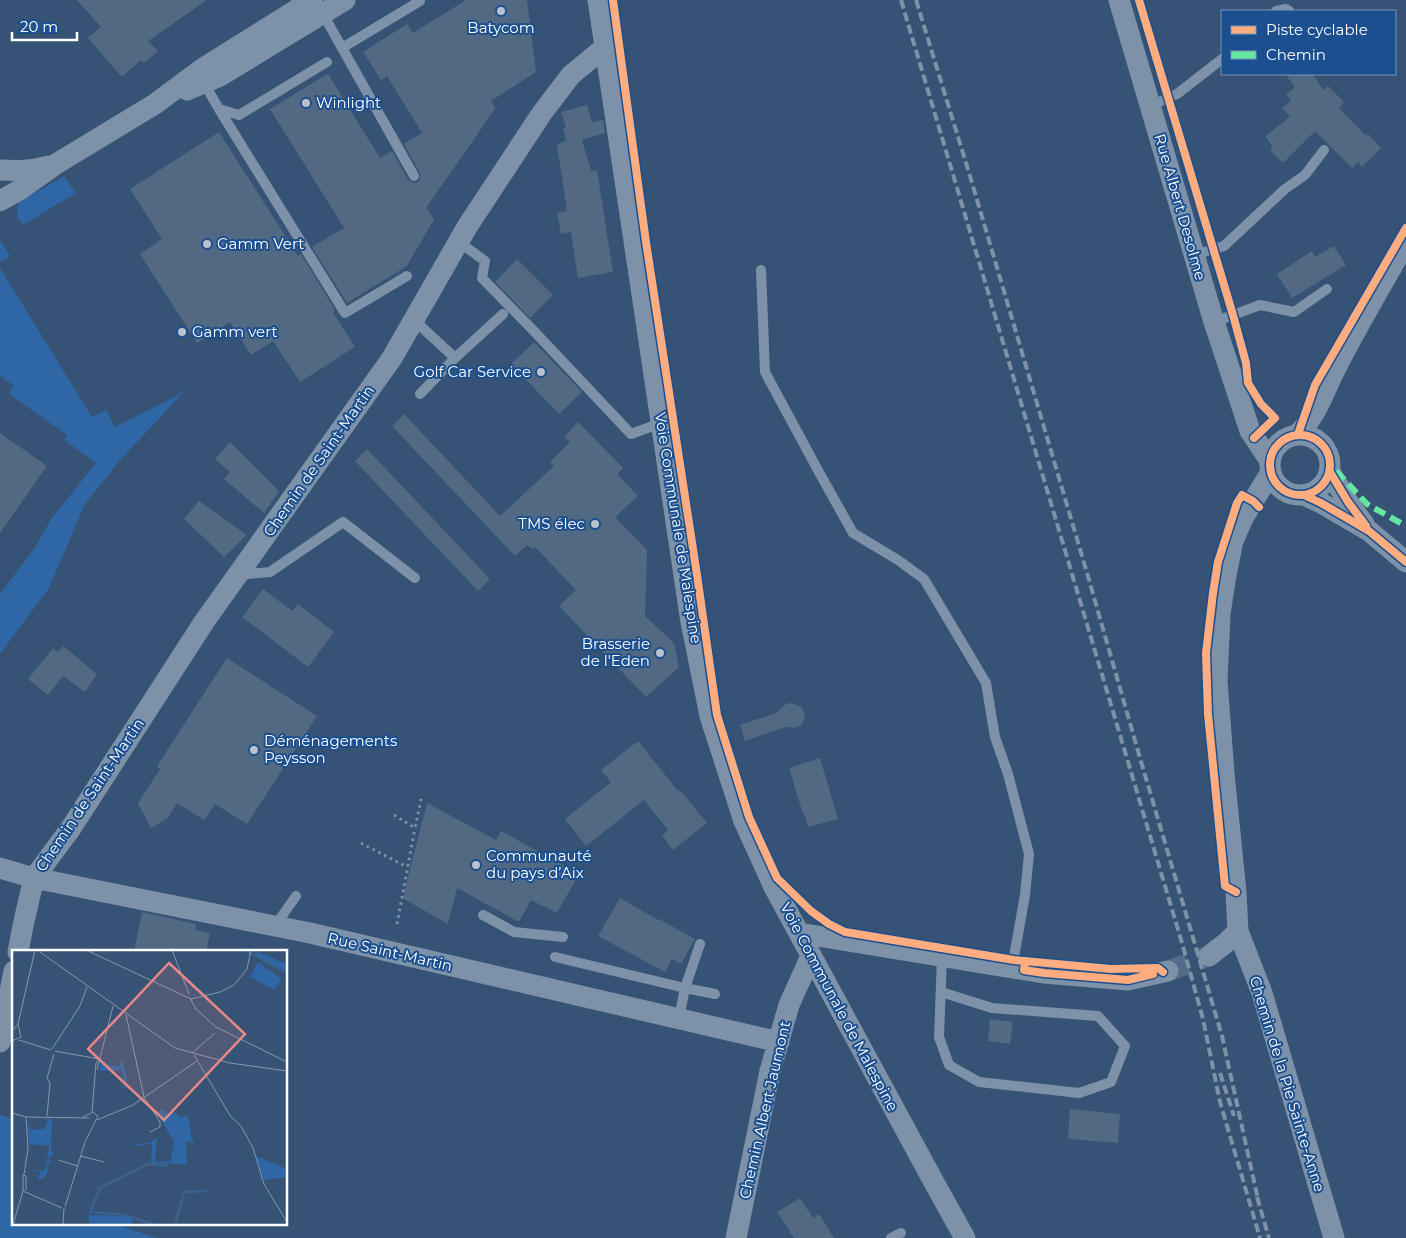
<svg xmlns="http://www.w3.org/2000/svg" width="1406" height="1238" viewBox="0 0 1406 1238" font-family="Montserrat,sans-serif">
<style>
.green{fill:#2f66a5}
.building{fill:#526984}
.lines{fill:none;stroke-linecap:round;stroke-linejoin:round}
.street-tunnel{stroke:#546c89;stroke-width:21;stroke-dasharray:21 11;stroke-linecap:butt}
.path{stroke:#7d92a8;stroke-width:3;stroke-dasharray:2.5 4;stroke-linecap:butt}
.lane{stroke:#7d92a8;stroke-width:10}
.street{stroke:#7d92a8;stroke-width:21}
.rail{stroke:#7e92a7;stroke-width:4;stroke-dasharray:9 4;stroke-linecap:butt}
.quiet{stroke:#66e7a1;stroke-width:6;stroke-dasharray:12 6;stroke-linecap:butt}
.cycleway-casing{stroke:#1b4f8f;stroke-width:11}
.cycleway{stroke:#ffac80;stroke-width:8}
.poi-dot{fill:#b9c2ce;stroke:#1b4f8f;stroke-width:2}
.labels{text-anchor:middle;stroke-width:4;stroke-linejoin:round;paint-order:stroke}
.poi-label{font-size:15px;fill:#fff;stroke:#1b4f8f;text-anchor:start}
.street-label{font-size:15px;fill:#fff;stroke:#1b4f8f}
.inset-river{fill:none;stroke:#3b618d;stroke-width:2.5}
.inset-road{fill:none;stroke:#8697ac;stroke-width:1}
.view{fill:#e88989;fill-opacity:0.15;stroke:#e88989;stroke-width:2.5}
.inset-edge{fill:none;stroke:#fff;stroke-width:2.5}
</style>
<rect width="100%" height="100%" fill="#365274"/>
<!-- green -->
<path class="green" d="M64,176L76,193L23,225C15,216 16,213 19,202Z
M0,240L10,256L0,262Z
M0,268L92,417L106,410L115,427L177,396L193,382L112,469L111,472L85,504L49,588L0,654V594L36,546L51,519L96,463L64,440L67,435L9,394L14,386L0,376Z
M0,1115L14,1119V1224H115L157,1238H0Z"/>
<!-- building -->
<path class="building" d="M77,0H207L148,41L158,51L144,63L141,60L122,77L88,38L101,27Z
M466,0H527L536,72L491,101L495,109L426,208L434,219L407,266L347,303L312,247L344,228L270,109L328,74L380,158L392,151L408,180L413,183L418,182L420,179V173L404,144L422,133L387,76L381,80L363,52L407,24L413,33Z
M1285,74H1313L1323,90L1328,86L1344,102L1339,108L1366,136L1368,134L1381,148L1362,167L1358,162L1352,168L1315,131L1283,163L1270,150L1273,147L1265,136L1290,117L1282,108L1291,101L1286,94L1295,87Z
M587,105L592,122L603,120L605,133L582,140L591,171L597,170L613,272L578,278L571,232L561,234L557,213L567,211L557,145L566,140L563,128L566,127L561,112Z
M219,132L298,256L301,254L335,310L333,312L355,347L300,382L273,341L251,355L230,322L197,343L140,254L162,239L130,189Z
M1334,246L1346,265L1292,298L1277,274L1312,251L1315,257Z
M517,259L553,295L530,318L495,282Z
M534,342L582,392L559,414L511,364Z
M404,414L500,516L554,466L550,462L570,442L564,437L578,422L623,468L617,474L638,496L615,517L647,550L645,616L674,643L679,667L646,697L559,606L576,590L535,547L533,549L527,545L515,556L392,426Z
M0,433L47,466L0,533Z
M230,442L279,491L264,513L224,479L230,472L215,459Z
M367,449L490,579L478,591L355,461Z
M199,501L247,535L224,557L184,519Z
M263,589L292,611L298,604L334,632L308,667L242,617Z
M63,646L97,674L85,692L63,676L48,695L28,679L53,648L58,652Z
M227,658L317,716L247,824L215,804L204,820L177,803L167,819L151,828L138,803L160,769L157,766Z
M792,703L801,707L805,714L803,722L801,725L795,728L785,727L745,741L740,725L776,713L786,704Z
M638,741L678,791L680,790L707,823L673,850L662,835L668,830L644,800L586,846L565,819L611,782L601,770Z
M820,758L838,819L808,827L804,813L803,814L789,768Z
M427,803L496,840L501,831L579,874L557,913L531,900L519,922L457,888L448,924L404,899V893Z
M620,898L658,920L659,919L695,939L681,964L672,959L665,972L598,936Z
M142,912L196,924L195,930L210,933L206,952H134Z
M990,1019L1013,1022L1010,1044L988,1041Z
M1070,1109L1120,1114L1118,1143L1068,1139Z
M800,1198L813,1218L819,1214L834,1238H794L777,1212Z"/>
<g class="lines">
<!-- street-tunnel -->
<path class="street-tunnel" d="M1168,971L1209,956"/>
<!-- path -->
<path class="path" d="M394,815L415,828L422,795
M361,843L407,867
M397,924L415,828"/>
<!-- lane -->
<path class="lane" d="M1276,11L1286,9L1289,11
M323,14L414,176
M342,48L420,1
M204,83L219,109L239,115L327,62
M1150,106L1177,94L1222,59
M219,109L345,313L407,276
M459,242L485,261L482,278L531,328L631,434L661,423
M1194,255L1224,246L1285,189L1305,175L1324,150
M761,270L765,372L820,474L853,533L898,560L924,579L986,683L995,737L1008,774L1029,854L1025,895L1012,968
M414,320L455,358L503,314
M1214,322L1260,305L1294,312L1327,289
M420,394L455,358
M238,575L270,572L343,522L415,578
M483,915L514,932L563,937
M275,926L296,896
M555,957L685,988L700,944
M941,992L992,1008L1098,1016L1125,1046L1111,1082L1079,1093L979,1082L949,1065L939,1037L942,957
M679,1018L685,988L715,994
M891,1238L901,1233"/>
<!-- street -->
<path class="street" d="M598,0L691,622L710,716L744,821L774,887L936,1186L965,1238
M1119,0L1214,322L1250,431L1270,461
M187,90L220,76L345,0
M0,170C18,171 30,171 48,166
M0,201L21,189L56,164L155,104L202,69L312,0
M1298,434C1319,413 1324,390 1338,364C1359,323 1383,283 1406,242
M1270 465a30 30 0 1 1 60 0a30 30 0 1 1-60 0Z
M1271,472L1243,518L1233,541L1226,575L1220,614L1217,681L1224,773L1236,892L1238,931L1262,993L1334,1238
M1330,472L1348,502L1364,524
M1304,495L1321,503L1369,531L1406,562
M0,868L34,878L310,933L779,1042
M799,933L1044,973L1128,980L1168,971
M18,952L24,921L34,878L71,828L204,622L392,358L467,227L542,113L571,75L605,47
M1209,956L1227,942L1238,931
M0,1042L14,971
M736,1238L770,1071L789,1005L811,956"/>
<!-- rail -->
<path class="rail" d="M901,0L1182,943L1203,1019L1220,1102L1260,1238
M916,0L970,176L1087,573L1140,758L1222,1036L1259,1204
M1220,1073L1234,1116
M1257,1197L1269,1238"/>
<!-- quiet -->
<path class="quiet" d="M1336,471L1367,504L1406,526"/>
<defs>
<path id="cycleway" d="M613,0L646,242L697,575L717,715L749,817L777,878L811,911L829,924L845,932L1014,960L1111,969L1158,968L1163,972
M1139,0L1233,315L1246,363L1248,383L1261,404L1275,418L1254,438
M1298,434L1315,385L1322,373L1406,228
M1270 465a30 30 0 1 1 60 0a30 30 0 1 1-60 0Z
M1330,472L1348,502L1366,526
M1304,495L1321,503L1369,531L1406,562
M1236,892L1225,886L1208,714L1206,653L1213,593L1218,562L1237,503L1242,495L1253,501L1259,507
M1025,961L1024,970L1044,973L1128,980L1153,974"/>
</defs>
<!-- cycleway casing -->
<use href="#cycleway" class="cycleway-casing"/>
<!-- cycleway -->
<use href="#cycleway" class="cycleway"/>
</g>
<!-- markers -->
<g class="poi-dot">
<circle cx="501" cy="11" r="5"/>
<circle cx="306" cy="103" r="5"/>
<circle cx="207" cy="244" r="5"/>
<circle cx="182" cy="332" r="5"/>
<circle cx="541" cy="372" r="5"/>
<circle cx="595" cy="524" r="5"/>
<circle cx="660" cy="653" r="5"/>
<circle cx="254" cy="750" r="5"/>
<circle cx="476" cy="865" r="5"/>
</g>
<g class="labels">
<!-- poi labels -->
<g class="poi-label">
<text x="501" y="33" text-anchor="middle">Batycom</text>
<text x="316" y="108">Winlight</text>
<text x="217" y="249">Gamm Vert</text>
<text x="192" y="337">Gamm vert</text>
<text x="531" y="377" text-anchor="end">Golf Car Service</text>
<text x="585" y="529" text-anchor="end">TMS élec</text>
<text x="650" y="649" text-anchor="end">Brasserie<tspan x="650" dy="17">de l'Eden</tspan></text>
<text x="264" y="746">Déménagements<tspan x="264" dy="17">Peysson</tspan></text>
<text x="486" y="861">Communauté<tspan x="486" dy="17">du pays d’Aix</tspan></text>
</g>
<!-- street labels -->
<g class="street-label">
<text transform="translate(1180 207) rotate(74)" y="5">Rue Albert Desolme</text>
<text transform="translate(319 461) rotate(-55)" y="5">Chemin de Saint-Martin</text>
<text transform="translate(678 528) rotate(81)" y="5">Voie Communale de Malespine</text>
<text transform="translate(90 795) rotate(-56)" y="5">Chemin de Saint-Martin</text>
<text transform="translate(390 952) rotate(13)" y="5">Rue Saint-Martin</text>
<text transform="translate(839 1007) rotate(62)" y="5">Voie Communale de Malespine</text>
<text transform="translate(1287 1084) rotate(73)" y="5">Chemin de la Pie Sainte-Anne</text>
<text transform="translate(765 1110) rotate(-77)" y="5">Chemin Albert Jaumont</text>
</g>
</g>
<!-- overview -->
<g transform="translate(12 950)">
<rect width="275" height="275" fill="#365274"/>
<path d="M246,2L275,14V22L240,5ZM246,12L270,29L262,40L238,27ZM111,109L116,137L107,139L113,136L110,120L87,121L89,113L107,117ZM151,159L155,164L161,161L169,168L174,165L176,168L180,189L182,190V193L174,192L175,214H158L162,192L145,163ZM40,168L39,201L42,203L36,210L39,212L35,216L36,222L31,229H26L28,222L15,219L32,221L37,205L32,204L37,202V196L17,194L16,179L18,173V180L32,179L36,170L32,169ZM145,187L143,212L157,211V214L136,213L128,217L139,212L140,194L123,196L122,194L138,193ZM244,206L275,219V227L252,230ZM76,265L115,266L121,269L120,275H78Z" fill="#2f66a5"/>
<path class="inset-river" d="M232,0L275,23M143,275L113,265L78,262L88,238L136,214L155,216M163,275L172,242L195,241"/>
<path class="inset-road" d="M74,0L179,49L208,42L222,35L235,19L239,0M160,0L177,44M28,2L163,98L218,113L275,121M178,48L184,59L204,77L275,112M114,65L132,147L148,172V177L138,182M2,79L6,74L23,0M7,90L39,100M0,91L9,87L6,74M40,99L68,56L75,37M43,101L87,109M180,103L203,83M182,105L219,167L229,176L241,198L252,234L275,272M85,120L101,56M80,162L84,113L88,108M0,163L14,167L16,199L12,224M35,166L38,133L35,128L42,104M14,167L77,168M85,170L121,155L185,111M69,206L92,212M46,210L66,216M14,240V226L11,225V241L50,258M53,257L73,192L86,166L81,162L71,167M1,275L11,241M51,275L52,258"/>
<path class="view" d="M157,13L233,84L152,170L76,99Z"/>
<rect width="275" height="275" class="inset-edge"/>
</g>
<!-- legend -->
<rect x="1221" y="10" width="175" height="65" fill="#1b4f8f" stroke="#7695bc"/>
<rect x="1231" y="26" width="25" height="8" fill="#ffac80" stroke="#7695bc"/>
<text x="1266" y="35" font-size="15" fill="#ffffff">Piste cyclable</text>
<rect x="1231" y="51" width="25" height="8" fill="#66e7a1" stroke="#7695bc"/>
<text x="1266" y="60" font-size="15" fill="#ffffff">Chemin</text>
<!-- scale -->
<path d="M12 32v8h65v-8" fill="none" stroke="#ffffff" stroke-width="2.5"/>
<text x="20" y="32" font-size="15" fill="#ffffff" stroke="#1b4f8f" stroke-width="4" paint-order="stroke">20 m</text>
</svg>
